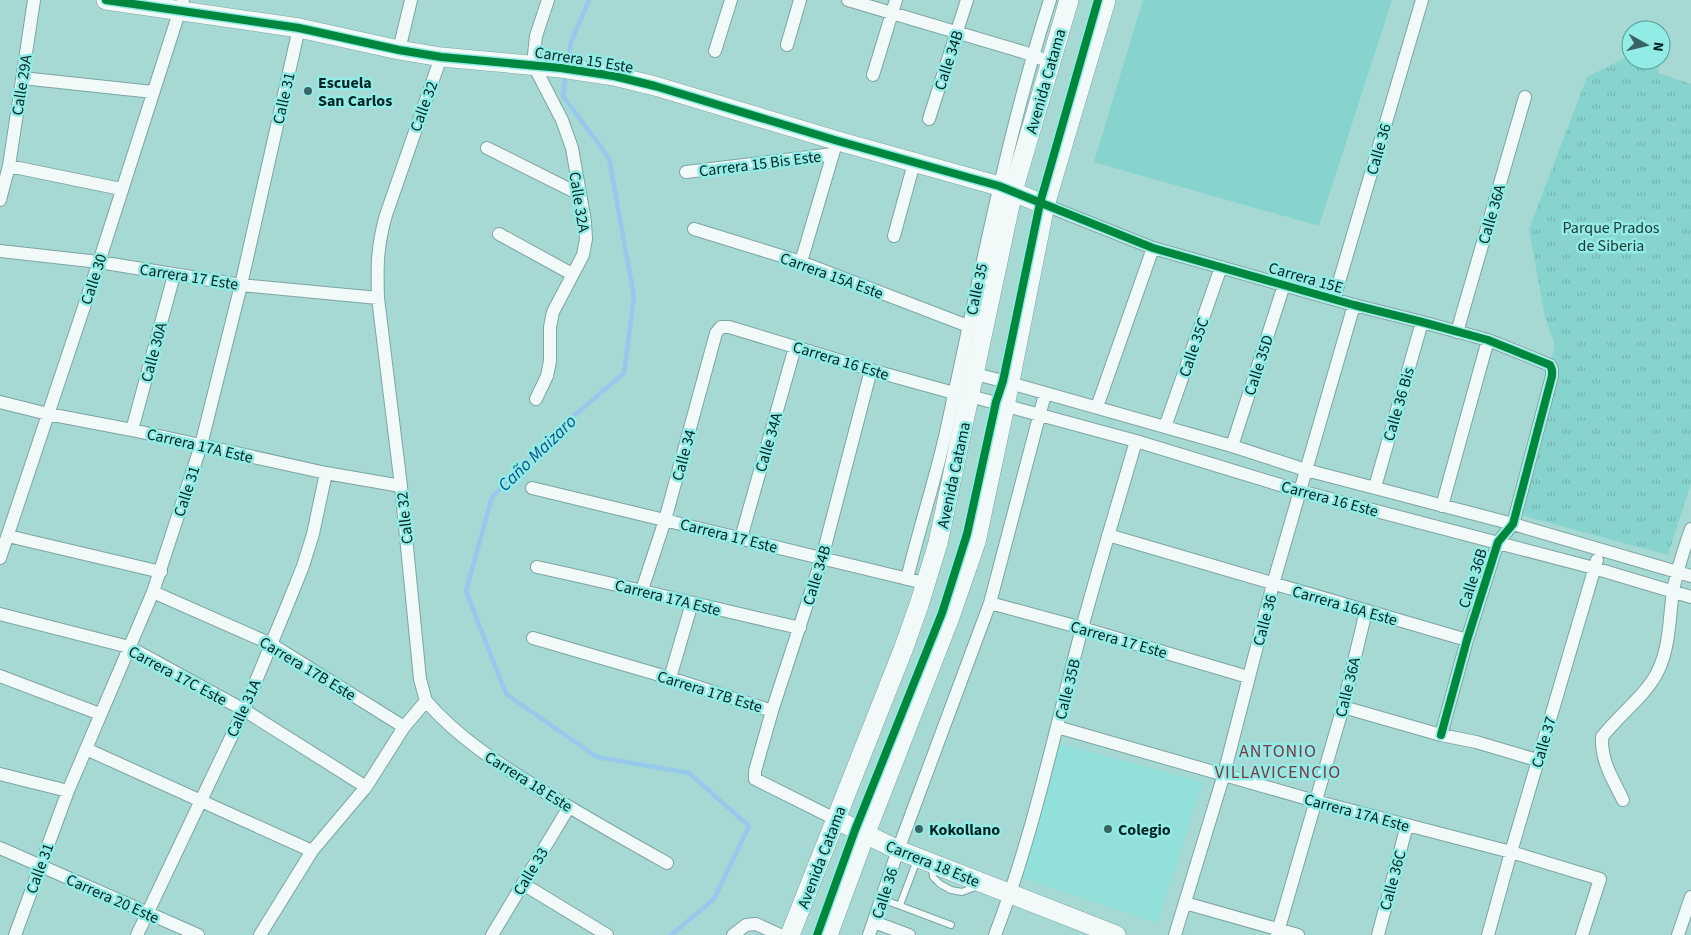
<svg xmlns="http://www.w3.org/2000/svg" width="1691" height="935" viewBox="0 0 1691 935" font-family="'Source Sans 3',sans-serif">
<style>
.built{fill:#91e0da}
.grass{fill:#87d4ce}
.park{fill:url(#park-tufts)}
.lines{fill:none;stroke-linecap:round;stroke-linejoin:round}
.stream{stroke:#97c9ec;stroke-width:4.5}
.lane-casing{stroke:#7da5a2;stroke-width:8}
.street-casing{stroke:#7da5a2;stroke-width:14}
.secondary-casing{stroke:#7da5a2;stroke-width:20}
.lane{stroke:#f2f9f9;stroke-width:6}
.street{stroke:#f2f9f9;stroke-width:12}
.secondary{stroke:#f2f9f9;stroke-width:19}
.cycleway-casing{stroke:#92ece5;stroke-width:11}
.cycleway{stroke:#00873e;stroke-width:8}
.poi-dot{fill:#3a6461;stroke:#92ece5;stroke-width:2}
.labels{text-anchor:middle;stroke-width:5;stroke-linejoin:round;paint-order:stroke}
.street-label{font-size:16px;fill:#002523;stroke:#92ece5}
.poi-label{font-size:16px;font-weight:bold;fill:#002523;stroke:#92ece5;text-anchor:start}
.park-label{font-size:16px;fill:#1f3634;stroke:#92ece5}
.water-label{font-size:18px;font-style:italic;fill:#08518b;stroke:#92ece5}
.neighbourhood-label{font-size:18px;letter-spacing:1px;fill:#7e3745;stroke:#92ece5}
</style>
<defs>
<pattern id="park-tufts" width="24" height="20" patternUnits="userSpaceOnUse" patternTransform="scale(1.25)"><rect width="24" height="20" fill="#87d4ce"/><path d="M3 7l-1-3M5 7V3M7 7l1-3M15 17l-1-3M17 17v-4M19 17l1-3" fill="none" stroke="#73b6b1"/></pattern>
</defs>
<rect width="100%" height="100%" fill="#a6d8d4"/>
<!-- built -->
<path class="built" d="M1053,742L1203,782L1157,923L1017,876Z"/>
<!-- grass -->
<path class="grass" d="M1143,0H1392L1319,226L1094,162Z"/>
<!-- park -->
<path class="park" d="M1631,55V60H1660L1658,73L1691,84V483L1668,555L1520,515L1555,344L1545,318L1529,229L1587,77Z"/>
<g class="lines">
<!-- stream -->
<path class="stream" d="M568,65L571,42L589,0
M566,72L563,96L609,158L634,297L624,373L564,424L492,497L466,591L506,694L597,757L689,773L749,826L714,899L671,935"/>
<defs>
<path id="lane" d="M932,867L933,877L940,884L951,890L962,892L978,886
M882,899L951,925
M900,905L917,860"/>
<path id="street" d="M848,0L1023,52L1050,62
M787,45L800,0
M399,50L411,0
M715,51L731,0
M873,75L896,0
M22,78L153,92
M929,119L967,0
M487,148L579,194
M9,166L121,189
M686,172L833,154
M0,200L9,166L34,0
M1045,205L1153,248L1354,305L1422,322L1488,340L1550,365L1552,370V376L1513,524L1498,542L1467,640L1441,735
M694,229L801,262L968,326
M499,234L572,274
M894,236L914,163
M0,251L99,262L241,285L378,298
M801,262L835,147
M1334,299L1422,0
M1457,332L1525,97
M975,374L1003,381L1232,446L1306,470L1513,524L1691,576
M970,396L1136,441L1300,491L1594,568L1691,597
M536,399L547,376L550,361V327L553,312L583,255L586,239L585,222L572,148L562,120L533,64L536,36L548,0
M0,402L48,414L132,430L326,473L401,486
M1097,407L1153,248
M1165,427L1221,267
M132,430L174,275
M1232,446L1284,285
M1375,487L1422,322
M532,488L916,581
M1442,506L1488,340
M1108,535L1467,640
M8,536L161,572
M741,538L795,347
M0,558L99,262L183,0
M537,567C625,586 712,608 800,628
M907,579C919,529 935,481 946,432C978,287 1005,141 1050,0
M642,590L665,520L716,333L721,327H729L871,370L954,393
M153,592L271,644L404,727
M990,603L1082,628L1248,677
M0,614L129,647L244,710L366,787
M533,638L670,678L772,711
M0,676L100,714
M670,678L692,603
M426,701C458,738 499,764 541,790C582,815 624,839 667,863
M1343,707L1441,735L1476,742L1537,760
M1057,727L1315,801L1511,852L1600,879L1582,935
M86,749L312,851
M0,774L68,791
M1623,800C1613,779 1601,762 1602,737C1618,716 1645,696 1657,673C1670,648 1669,619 1673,591C1677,570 1684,549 1691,529
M835,819L755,779V771L772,711L822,558L871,370
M0,848L198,935
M523,884L607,935
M1185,903L1298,935
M874,922L909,935
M15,935L68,791L153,592L201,445L241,285L299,28
M137,935L244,710L289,601L303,566L313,534L326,473
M260,935L312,851L366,787L404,727L426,701L420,679L401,486L378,298C377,267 377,246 386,215L441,57
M492,935L569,807
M733,935L746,925L756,924L780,935
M869,935L898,850L990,603L1045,394
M995,935C1033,836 1055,730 1082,628C1099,565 1118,503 1136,441
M1175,935L1224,774L1273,584L1354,305
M1277,935L1343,707L1366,611
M1378,935L1407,825
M1488,935L1511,852L1597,560
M1678,935L1691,897"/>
<path id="secondary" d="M106,0L299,28L399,50L441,57L561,68L614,76L655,86L838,141L999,186L1045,205
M835,819L898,850L1116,935
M790,935L903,650L919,605L938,543L1013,191L1069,0
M828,935L865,835L950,617L976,542L1005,406L1045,205L1106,0"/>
</defs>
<!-- lane casing -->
<use href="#lane" class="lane-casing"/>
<!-- street casing -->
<use href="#street" class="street-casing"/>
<!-- secondary casing -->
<use href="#secondary" class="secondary-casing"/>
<!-- lane -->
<use href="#lane" class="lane"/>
<!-- street -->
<use href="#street" class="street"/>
<!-- secondary -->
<use href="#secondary" class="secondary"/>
<defs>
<path id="cycleway" d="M106,0L299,28L399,50L441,57L561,68L614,76L655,86L838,141L999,186L1153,248L1354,305L1422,322L1488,340L1550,365L1552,370V376L1513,524L1498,542L1467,640L1441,735
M817,935L855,830L942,613L967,534L996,402L1003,381L1040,203L1098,0"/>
</defs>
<!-- cycleway casing -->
<use href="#cycleway" class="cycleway-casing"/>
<!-- cycleway -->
<use href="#cycleway" class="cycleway"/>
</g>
<!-- markers -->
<g class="poi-dot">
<circle cx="308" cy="91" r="5"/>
<circle cx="919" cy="829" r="5"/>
<circle cx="1108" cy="829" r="5"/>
</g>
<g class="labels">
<!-- street labels -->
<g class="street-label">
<text transform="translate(584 59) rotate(9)" y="6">Carrera 15 Este</text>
<text transform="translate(948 60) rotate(-72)" y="6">Calle 34B</text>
<text transform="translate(1045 81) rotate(-74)" y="6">Avenida Catama</text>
<text transform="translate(21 85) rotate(-81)" y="6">Calle 29A</text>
<text transform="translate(283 98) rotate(-77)" y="6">Calle 31</text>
<text transform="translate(423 106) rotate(-70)" y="6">Calle 32</text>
<text transform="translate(1378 149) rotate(-74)" y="6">Calle 36</text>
<text transform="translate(760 163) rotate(-7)" y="6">Carrera 15 Bis Este</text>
<text transform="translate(580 202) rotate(81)" y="6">Calle 32A</text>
<text transform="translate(1491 214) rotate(-74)" y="6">Calle 36A</text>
<text transform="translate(832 275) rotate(20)" y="6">Carrera 15A Este</text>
<text transform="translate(189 276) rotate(9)" y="6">Carrera 17 Este</text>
<text transform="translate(1306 277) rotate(16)" y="6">Carrera 15E</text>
<text transform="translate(93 279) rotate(-72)" y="6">Calle 30</text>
<text transform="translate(976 289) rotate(-78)" y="6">Calle 35</text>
<text transform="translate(1193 347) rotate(-71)" y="6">Calle 35C</text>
<text transform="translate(153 352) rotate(-75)" y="6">Calle 30A</text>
<text transform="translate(841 360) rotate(17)" y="6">Carrera 16 Este</text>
<text transform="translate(1258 365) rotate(-72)" y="6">Calle 35D</text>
<text transform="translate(1398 404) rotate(-74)" y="6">Calle 36 Bis</text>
<text transform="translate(768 442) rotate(-74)" y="6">Calle 34A</text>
<text transform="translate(200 445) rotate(13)" y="6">Carrera 17A Este</text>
<text transform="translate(683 455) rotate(-75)" y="6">Calle 34</text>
<text transform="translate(953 475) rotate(-78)" y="6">Avenida Catama</text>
<text transform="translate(186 491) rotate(-72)" y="6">Calle 31</text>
<text transform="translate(1330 498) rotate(15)" y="6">Carrera 16 Este</text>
<text transform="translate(404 518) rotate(-96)" y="6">Calle 32</text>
<text transform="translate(729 535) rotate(14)" y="6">Carrera 17 Este</text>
<text transform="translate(816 575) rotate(-73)" y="6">Calle 34B</text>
<text transform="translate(1472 578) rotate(-72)" y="6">Calle 36B</text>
<text transform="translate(668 597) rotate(14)" y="6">Carrera 17A Este</text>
<text transform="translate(1345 605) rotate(16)" y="6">Carrera 16A Este</text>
<text transform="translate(1264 620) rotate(-75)" y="6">Calle 36</text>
<text transform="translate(1119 639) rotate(16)" y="6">Carrera 17 Este</text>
<text transform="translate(308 668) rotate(31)" y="6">Carrera 17B Este</text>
<text transform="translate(178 675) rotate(28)" y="6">Carrera 17C Este</text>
<text transform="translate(1347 687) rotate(-76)" y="6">Calle 36A</text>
<text transform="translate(1067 689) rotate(-76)" y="6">Calle 35B</text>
<text transform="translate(710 691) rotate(17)" y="6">Carrera 17B Este</text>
<text transform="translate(243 708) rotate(-66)" y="6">Calle 31A</text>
<text transform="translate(1543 742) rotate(-74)" y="6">Calle 37</text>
<text transform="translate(529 781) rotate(32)" y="6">Carrera 18 Este</text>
<text transform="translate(1357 812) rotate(15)" y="6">Carrera 17A Este</text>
<text transform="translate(821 857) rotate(-69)" y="6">Avenida Catama</text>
<text transform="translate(933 863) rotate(22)" y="6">Carrera 18 Este</text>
<text transform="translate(39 868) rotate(-70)" y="6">Calle 31</text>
<text transform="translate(530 871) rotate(-59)" y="6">Calle 33</text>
<text transform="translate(1392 880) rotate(-75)" y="6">Calle 36C</text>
<text transform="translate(884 893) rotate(-72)" y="6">Calle 36</text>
<text transform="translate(113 898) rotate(24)" y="6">Carrera 20 Este</text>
</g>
<!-- poi labels -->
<g class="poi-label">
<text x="318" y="88">Escuela<tspan x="318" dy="18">San Carlos</tspan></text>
<text x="929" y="835">Kokollano</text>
<text x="1118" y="835">Colegio</text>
</g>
<!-- park labels -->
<g class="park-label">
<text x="1611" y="233">Parque Prados<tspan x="1611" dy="18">de Siberia</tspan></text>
</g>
<!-- water labels -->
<g class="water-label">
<text transform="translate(537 453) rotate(-44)" y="6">Caño Maizaro</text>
</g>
<!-- neighbourhood labels -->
<g class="neighbourhood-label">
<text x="1278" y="757">ANTONIO<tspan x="1278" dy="21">VILLAVICENCIO</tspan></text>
</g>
</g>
<!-- north arrow -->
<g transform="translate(1646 45) rotate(98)"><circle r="24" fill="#92ece5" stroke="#589c97"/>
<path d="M0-4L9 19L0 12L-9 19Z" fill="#3a6461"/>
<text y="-8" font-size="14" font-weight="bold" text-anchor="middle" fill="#002523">N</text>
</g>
</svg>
